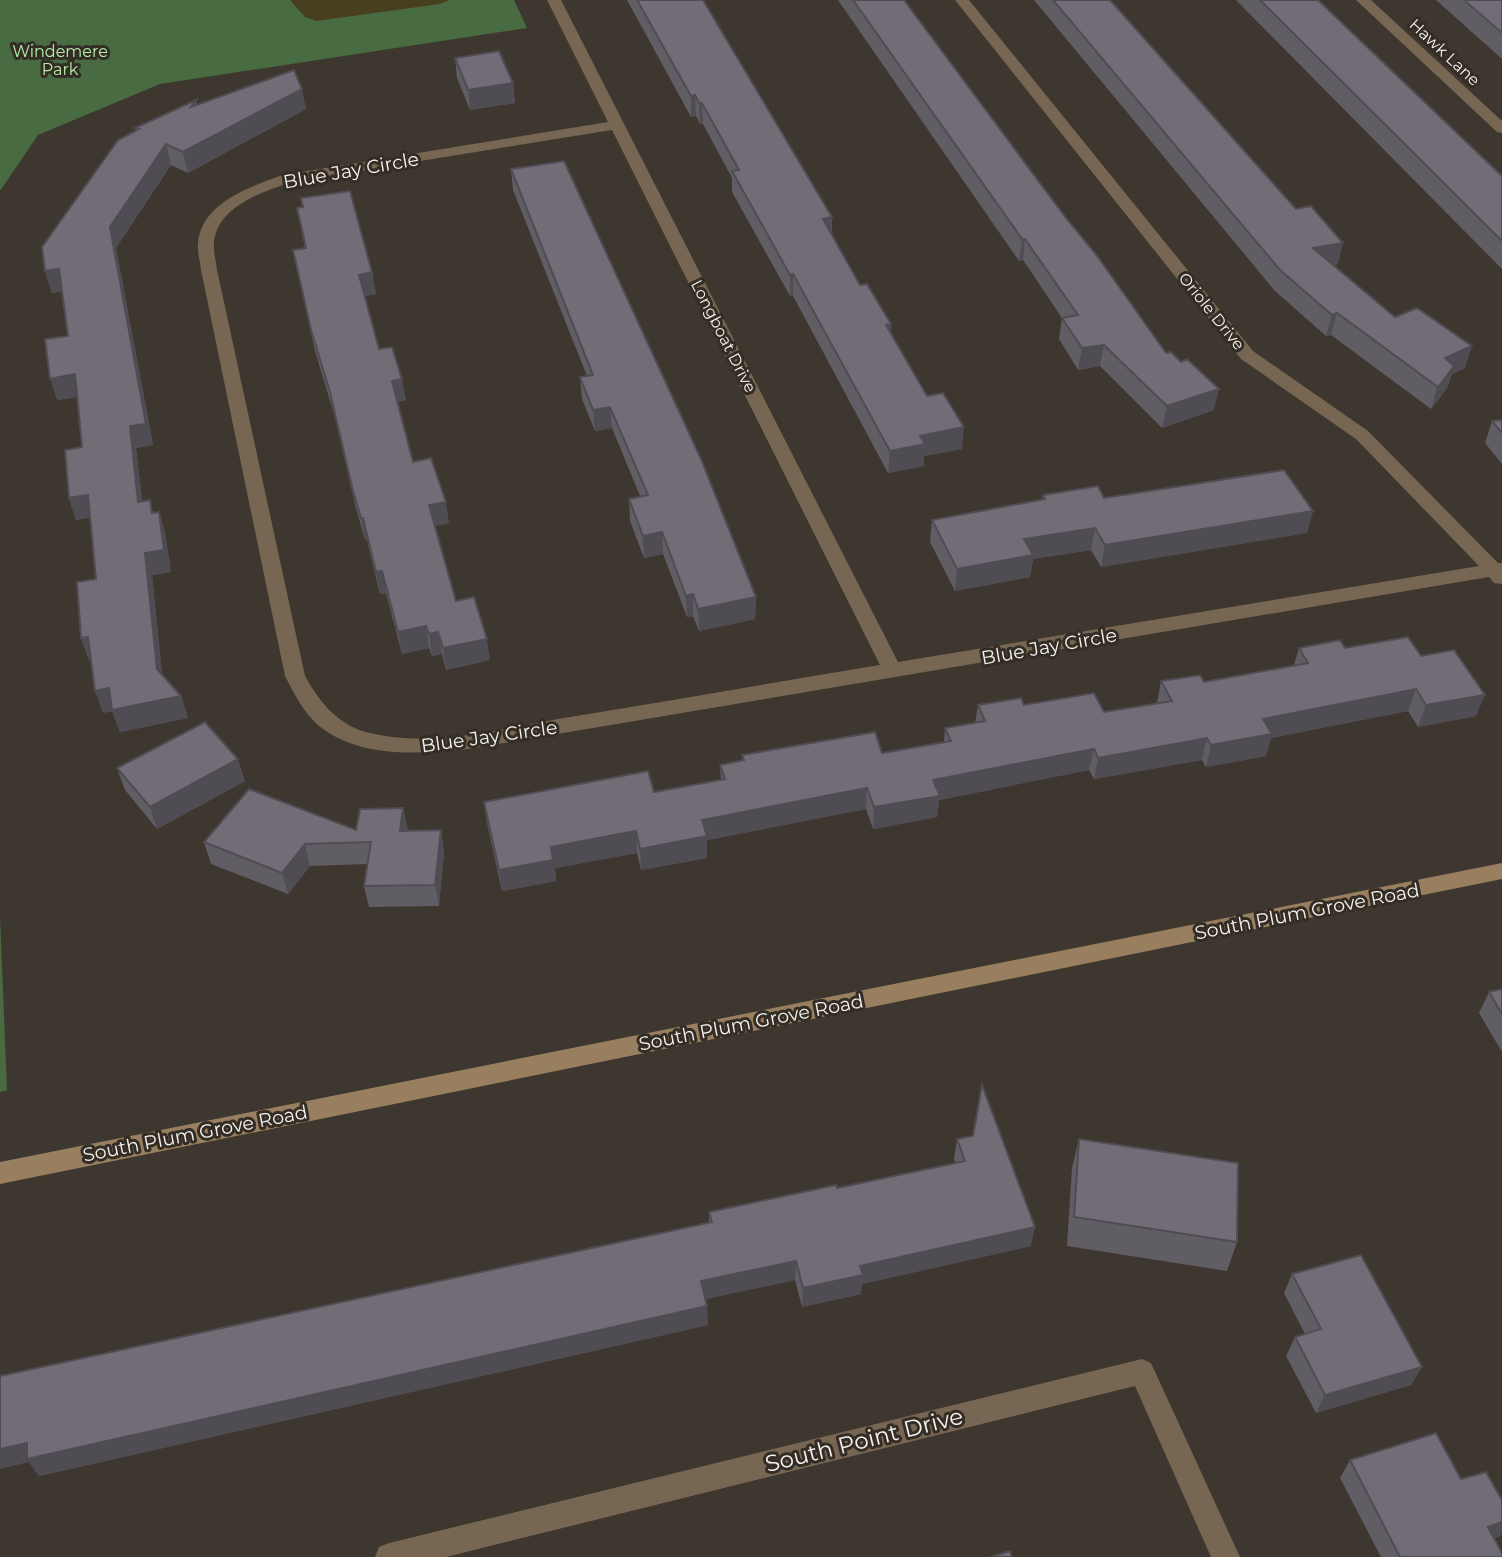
<svg xmlns="http://www.w3.org/2000/svg" width="1502" height="1557" viewBox="0 0 1502 1557" font-family="Montserrat,sans-serif">
<style>
.green{fill:#486b41}
.sand{fill:#483f1f}
.lines{fill:none;stroke-linecap:round;stroke-linejoin:round}
.street{fill:#766652;fill-rule:evenodd}
.secondary{fill:#987f5f;fill-rule:evenodd}
.wall{fill:#615d65}
.shaded-wall{fill:#4f4c53}
.building{fill:#716c76;stroke:#4f4c53;stroke-width:2}
.labels{text-anchor:middle;stroke-width:6;stroke-linejoin:round;paint-order:stroke}
.far-park-label{font-size:16px;fill:#b3eda7;stroke:#332d25}
.far-street-label{font-size:16px;fill:#f5f1ec;stroke:#332d25}
.street-label{font-size:19px;fill:#f5f1ec;stroke:#332d25}
.near-street-label{font-size:23px;fill:#f5f1ec;stroke:#332d25}
</style>
<rect width="100%" height="100%" fill="#3d372f"/>
<!-- green -->
<path class="green" d="M0,0H514L527,28L160,84L38,135L0,191Z
M0,916L7,1090L0,1092Z"/>
<!-- sand -->
<path class="sand" d="M290,0H450L440,4L316,21L305,17Z"/>
<g class="lines">
<!-- street -->
<path class="street" d="M547,0H561L898,662L1479,566L1356,439L1241,359L955,0H969L1253,351L1368,431L1498,563H1502V584L1494,583L1489,577L468,749C419,754 359,759 318,725C303,712 294,693 285,676L201,270C200,261 197,252 198,243C201,203 251,186 283,175L608,122ZM612,130L880,665C777,682 674,700 570,717C507,727 434,749 370,733C339,726 320,703 305,676L217,270C216,261 213,251 214,242C218,206 263,192 291,182Z
M1356,0H1371L1502,121V133L1497,132Z
M1142,1359L1151,1363L1240,1557H1211L1135,1386L446,1557H375L379,1547L389,1543Z"/>
<!-- secondary -->
<path class="secondary" d="M1502,863V879L0,1184V1162Z"/>
</g>
<!-- wall -->
<path class="wall" d="M627,0H703L832,217V235L860,285L891,324V333L927,396L962,449L924,456V466L888,473L793,296H790L732,192V178L703,124H700L696,116L691,117Z
M838,0H904L1166,353L1214,410L1162,428L1100,366L1078,370L1059,339L1062,318L1023,260L1019,261Z
M1034,0H1110L1338,264L1333,265L1395,317L1465,368L1452,374L1447,388L1431,409L1331,335L1326,336L1275,291Z
M1236,0H1318L1502,176V269Z
M1436,0H1502V59Z
M455,58L513,83L515,103L470,110L457,78Z
M196,100L197,105L306,109L188,173L171,165L116,248L153,445L136,448L142,502L154,512H159L165,533L171,572L152,575L162,675L181,696L188,718L120,732L112,711L103,713L91,659L89,660L81,638L96,579L90,517L76,520L69,498L82,447L77,397L57,400L68,336L62,291L52,293L45,271L136,131L135,128Z
M511,169L756,597L755,619L699,631L693,616L687,617L663,554L644,558L630,521L629,499L640,496L612,428L595,431L582,399L580,377L587,376L513,190Z
M297,208L372,272L376,294L365,296L379,349L406,400L398,402L413,462L449,523L435,526L456,601L490,660L446,670L442,654L432,656L429,648L402,654L386,593L380,594L367,540H365L356,508L334,414L315,351L293,250L305,248Z
M1502,420V464L1485,443L1492,421Z
M1043,495L1104,498L1313,511L1307,533L1101,567L1091,550L1033,559L1030,577L955,591L930,542L932,520L1042,499Z
M1299,648H1345L1421,656L1476,716L1418,727L1408,711L1271,738L1266,756L1206,767L1202,760L1094,779L1089,770L939,800L937,817L873,829L866,809L707,840V858L641,870L637,853L555,868L556,881L502,891L487,823L484,802L654,792L721,780L720,765L742,760V755L882,753L944,742L945,728L975,723L978,705H1024L1104,712L1157,703L1161,681L1204,682L1294,665Z
M117,768L245,781L157,829L125,790Z
M403,808L407,831L441,830L444,852L439,906L369,907L364,886L368,864L310,866L288,894L211,864L204,842L356,830Z
M1502,989V1052L1479,1013L1489,992Z
M957,1139L1031,1246L862,1284L861,1294L802,1307L795,1280L705,1299L708,1325L39,1476L29,1462L709,1222V1212L837,1188L955,1163L954,1159Z
M1079,1139L1237,1242L1227,1271L1067,1246L1072,1168Z
M1292,1274L1422,1367L1411,1385L1316,1413L1286,1356L1295,1337L1305,1334L1284,1293Z
M1350,1460L1461,1479L1502,1500V1533L1500,1536L1494,1538L1502,1557H1381L1340,1478Z"/>
<!-- shaded-wall -->
<path class="shaded-wall" d="M513,83L515,103L470,110L468,90Z
M302,89L306,109L188,173L183,152Z
M695,95L696,116L691,117V96Z
M699,103H702L703,124H700Z
M166,144L171,165L116,248L153,445L136,448L145,524L138,502L130,426L110,227Z
M832,217L831,239L823,219Z
M1022,239H1025L1023,260L1019,261Z
M1343,243L1338,264L1308,269L1313,248Z
M59,269L66,290L52,293L45,271Z
M372,272L376,294L362,296L359,275Z
M793,274V296H790V275Z
M1337,313L1331,335L1326,336L1332,315Z
M891,324L890,346L886,325Z
M1104,345L1100,366L1078,370L1082,348Z
M1472,346L1465,368L1452,374L1447,388L1431,409L1445,358Z
M75,374L82,396L57,400L50,379Z
M402,379L406,400L396,402L392,381Z
M1219,389L1214,410L1162,428L1167,406Z
M610,407L612,428L595,431L593,410Z
M964,427L962,449L924,456V466L888,473L890,451L920,436Z
M88,495L95,516L76,520L69,498Z
M446,502L449,523L432,527L429,505Z
M1313,511L1307,533L1101,567L1105,545Z
M159,512L165,533L171,572L152,575L164,691L157,669L145,553Z
M361,518H363L367,540H365Z
M1095,528L1091,550L1033,559L1030,577L955,591L957,569L1024,539Z
M662,532L663,554L644,558L643,536Z
M382,571L386,593L380,594L376,572Z
M693,594V616L687,617L686,596Z
M756,597L755,619L699,631L698,609Z
M426,626L429,648L402,654L398,632Z
M438,632L442,654L432,656L429,634Z
M88,637L95,659L89,660L81,638Z
M487,639L490,660L446,670L443,648Z
M109,688L181,696L188,718L120,732L112,711L103,713L95,691Z
M1416,689L1408,711L1271,738L1266,756L1206,767L1211,745L1263,719Z
M1485,695L1476,716L1418,727L1426,705Z
M1207,738L1202,760L1094,779L1098,758Z
M1094,749L1089,770L939,800L937,817L873,829L874,807L933,780Z
M238,759L245,781L157,829L150,807Z
M867,788L866,809L707,840V858L641,870L640,849L702,820Z
M403,808L408,829L405,852L400,831Z
M441,830L444,852L439,906L435,885Z
M636,831L637,853L555,868L556,881L502,891L499,870L551,847Z
M305,844L310,866L288,894L282,873Z
M1035,1227L1031,1246L862,1284L861,1294L802,1307L803,1288L860,1266Z
M796,1261L795,1280L701,1300V1281Z
M707,1306L708,1325L39,1476L29,1462L0,1469V1449Z
M1422,1367L1411,1385L1316,1413L1325,1395Z
M1502,1522V1533L1500,1536L1476,1544L1488,1527Z"/>
<!-- building -->
<path class="building" d="M637,0H703L832,217L823,219L860,285L867,284L891,324L886,325L927,396L943,393L964,427L920,436L925,444L890,451L793,274L790,275L732,171L739,170L702,103H699L695,95L691,96Z
M853,0H904L1066,218L1098,257L1166,353L1171,352L1181,362L1187,359L1219,389L1167,406L1104,345L1082,348L1062,318L1078,315L1025,239H1022Z
M1053,0H1110L1296,209L1311,206L1343,243L1313,248L1395,317L1417,308L1472,346L1445,358L1454,366L1438,387L1337,313L1332,315L1280,270Z
M1260,0H1318L1502,176V241Z
M1464,0H1502V33Z
M499,51L513,83L468,90L455,58Z
M294,70L302,89L183,152L166,144L110,227L146,424L130,426L138,502L150,500L152,513L159,512L164,550L145,553L157,669L181,696L112,710L109,688L95,691L88,637L81,638L77,582L96,579L88,495L69,498L65,450L82,447L75,374L50,379L45,339L68,336L59,269L45,271L42,247L118,140L139,129L135,128L196,100L191,107Z
M564,161L701,459L756,597L698,609L693,594L686,596L662,532L643,536L629,499L648,495L610,407L593,410L580,377L593,375L511,169Z
M350,191L372,272L359,275L379,349L392,347L402,379L392,381L413,462L431,458L446,502L429,505L456,601L474,597L487,639L443,648L438,632L429,634L426,626L398,632L382,571L376,572L363,518H361L352,487L330,392L311,330L293,250L306,248L297,208L303,207L301,198Z
M1502,420V433L1492,421Z
M1284,470L1313,511L1105,545L1095,528L1024,539L1033,555L957,569L932,520L1045,499L1043,495L1098,486L1104,498Z
M1408,637L1421,656L1454,650L1485,695L1426,705L1416,689L1263,719L1272,734L1211,745L1207,738L1098,758L1094,749L933,780L940,796L874,807L867,788L702,820L707,836L640,849L636,831L551,847L553,860L499,870L484,802L648,771L654,792L725,779L720,765L744,760L742,755L875,732L882,753L951,741L945,728L985,721L978,705L1021,698L1024,705L1094,693L1104,712L1172,701L1161,681L1200,675L1204,682L1308,663L1299,648L1340,640L1345,648Z
M205,722L238,759L150,807L117,768Z
M249,789L356,830L360,809L403,808L400,831L441,830L435,885L364,886L371,842L305,844L282,873L204,842Z
M1502,989V1014L1489,992Z
M982,1085L1035,1227L860,1266L863,1275L803,1288L796,1261L701,1281L707,1306L27,1459V1443L0,1449V1376L712,1222L709,1212L836,1185L837,1188L965,1161L957,1139L973,1136Z
M1079,1139L1238,1163L1237,1242L1074,1217Z
M1361,1255L1422,1367L1325,1395L1295,1337L1321,1329L1292,1274Z
M1436,1433L1461,1479L1486,1472L1502,1500V1522L1488,1527L1502,1553V1557H1400L1350,1460Z
M1010,1551L1012,1557H991Z"/>
<g class="labels">
<!-- far-park labels -->
<g class="far-park-label">
<text x="60" y="57">Windemere<tspan x="60" dy="18">Park</tspan></text>
</g>
<!-- far-street labels -->
<g class="far-street-label">
<text transform="translate(1445 52) rotate(43)" y="6">Hawk Lane</text>
<text transform="translate(1212 311) rotate(51)" y="6">Oriole Drive</text>
<text transform="translate(724 336) rotate(63)" y="6">Longboat Drive</text>
</g>
<!-- street labels -->
<g class="street-label">
<text transform="translate(351 170) rotate(-10)" y="7">Blue Jay Circle</text>
<text transform="translate(1049 646) rotate(-10)" y="7">Blue Jay Circle</text>
<text transform="translate(489 736) rotate(-8)" y="7">Blue Jay Circle</text>
<text transform="translate(1307 911) rotate(-11)" y="7">South Plum Grove Road</text>
<text transform="translate(751 1022) rotate(-11)" y="7">South Plum Grove Road</text>
<text transform="translate(195 1133) rotate(-11)" y="7">South Plum Grove Road</text>
</g>
<!-- near-street labels -->
<g class="near-street-label">
<text transform="translate(864 1440) rotate(-14)" y="8">South Point Drive</text>
</g>
</g>
</svg>
